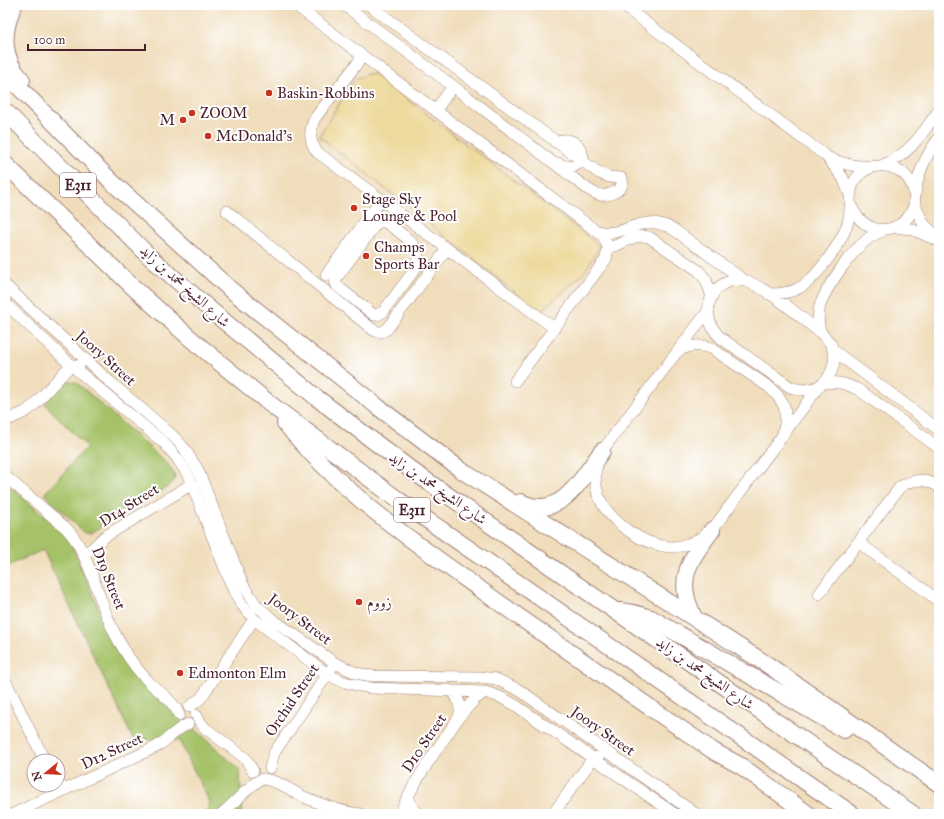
<svg xmlns="http://www.w3.org/2000/svg" width="944" height="819" viewBox="0 0 944 819" font-family="'IM FELL Great Primer',Amiri,serif">
<style>
.green{fill:#a5c268;stroke:#78704a}
.sand{fill:#eeda9e;stroke:#9c7c64}
.lines{fill:none;stroke-linecap:round;stroke-linejoin:round}
.minor-casing{stroke:#9d7e73;stroke-width:12}
.highway-casing{stroke:#9d7e73;stroke-width:18}
.minor{stroke:#fff;stroke-width:11}
.highway{stroke:#fff;stroke-width:16}
.poi-dot{fill:#c8321e;stroke:#fff;stroke-width:1.5}
.labels{text-anchor:middle;stroke-width:4;stroke-linejoin:round;paint-order:stroke}
.shield{fill:#fff;stroke:#80626b;stroke-width:1}
.shield-label{font-size:14px;font-weight:bold;fill:#4a1f2b}
.poi-label{font-size:15px;fill:#4a1f2b;stroke:#fff;text-anchor:start}
.street-label{font-size:15px;fill:#4a1f2b;stroke:#fff}
</style>
<rect width="100%" height="100%" fill="#fff"/>
<filter id="ink" filterUnits="userSpaceOnUse"><feTurbulence type="fractalNoise" baseFrequency=".025" numOctaves="2"/><feDisplacementMap in="SourceGraphic" scale="8" xChannelSelector="R" yChannelSelector="G"/><feConvolveMatrix kernelMatrix="1 2 1 2 8 2 1 2 1" color-interpolation-filters="sRGB"/></filter>
<filter id="wash" filterUnits="userSpaceOnUse"><feTurbulence type="fractalNoise" baseFrequency=".012" numOctaves="4" result="noise"/><feDisplacementMap in="SourceGraphic" scale="16" xChannelSelector="R" yChannelSelector="G"/><feGaussianBlur stdDeviation="0.9" result="paint"/><feColorMatrix in="noise" values="0 0 0 0 0 0 0 0 0 0 0 0 0 0 0 0 0 1.4 0 .05"/><feComposite in="paint" operator="in"/></filter>
<g filter="url(#wash)">
<rect width="100%" height="100%" fill="#f0ddbb"/>
<!-- green -->
<path class="green" d="M70,381L76,382L167,463L175,475L174,481L169,486L91,533H85L44,494L87,447L45,404L61,382Z
M5,482L69,538L119,656L147,688L194,728L240,770L242,814H205L210,803L179,740L133,739L43,550L5,567Z"/>
<!-- sand -->
<path class="sand" d="M367,74H374L600,246L584,273L540,312L319,136L354,80Z"/>
</g>
<g filter="url(#ink)">
<g class="lines">
<defs>
<path id="minor" d="M295,5L603,236L608,247L606,259L515,381
M344,5L453,86L589,190C592,192 596,194 601,195C609,196 628,189 621,178L609,177L599,173L369,5
M622,5L826,156L843,178L850,195
M363,56L315,118C309,131 309,141 317,152L554,328
M436,110L453,86
M555,142C569,136 581,143 583,157C579,169 567,168 558,163
M829,158C842,164 857,167 872,166
M883,165C910,155 923,132 939,110
M915,194C918,172 926,155 939,138
M914,202L923,223L936,236
M227,211L372,329C378,333 383,333 388,328L447,249
M380,221L385,222C399,232 427,247 415,269L383,312L377,315H374L337,286L335,280L376,224Z
M894,227L911,229L939,241
M598,231C628,239 638,211 673,229L745,281
M608,247C624,246 630,233 649,237L699,271L706,280L712,297
M326,275L381,200
M5,285L110,382L172,435L184,448L198,470L243,585L257,606L272,619L335,663L356,673L372,676L480,677L496,679L519,690L696,814
M769,294C780,294 790,293 799,288C817,279 845,238 849,218C852,205 847,192 855,180C870,158 904,162 913,188C925,226 869,250 851,205
M5,303L71,365L164,443L177,458L188,475L233,589L242,605L254,619L327,674L341,681L356,685L371,688L485,692L500,697L515,705L675,814
M708,311L602,451C586,485 600,511 630,532C642,540 655,546 670,547C686,547 700,540 712,530L820,385
M821,333C804,320 764,285 745,281C712,274 695,315 721,338L790,387C801,391 812,391 822,384C834,374 838,356 830,343C827,339 822,335 820,331C818,324 818,317 819,310C822,292 850,254 864,242C870,236 877,233 885,230
M833,350L939,430
M677,352C688,345 699,344 711,348L769,387L778,396L784,406L785,412V424L783,433
M823,383C837,381 847,384 859,390L939,448
M5,421L25,412L33,406L71,365L79,366
M5,476L66,528C79,541 85,558 92,575C101,600 109,626 123,648C130,660 139,672 149,682C160,693 174,701 179,715
M858,542L939,601
M84,554L92,549L104,537L192,484
M819,594L900,487C914,478 926,478 939,487
M5,680L45,761
M189,707L201,698L254,619
M196,715L200,722L205,728L245,758L253,771
M459,717L475,699L485,692
M270,768L274,753L331,669
M264,779C279,781 290,790 304,797C322,805 341,812 361,814
M58,781L63,790
M408,796L411,806L419,814
M13,814L156,747C168,740 176,729 188,724
M221,814C235,804 248,785 262,779
M400,814C414,779 438,749 459,717C462,706 459,697 449,690
M553,814L593,758L599,757"/>
<path id="highway" d="M14,5C2,32 1,57 22,80
M5,73L112,182L231,290L378,407L461,470L768,665L939,784
M5,111L151,258L213,312L317,398L414,472L734,693L913,814
M5,164L133,287L191,339L270,404L397,499L852,814
M285,423C339,491 413,542 484,592C560,646 638,699 715,752L741,766L808,814
M521,502C560,523 583,476 602,451
M620,611L633,613L651,618L844,730
M694,618C691,610 687,602 686,594C681,569 698,549 712,530"/>
</defs>
<!-- minor casing -->
<use href="#minor" class="minor-casing"/>
<!-- highway casing -->
<use href="#highway" class="highway-casing"/>
<!-- minor -->
<use href="#minor" class="minor"/>
<!-- highway -->
<use href="#highway" class="highway"/>
</g>
</g>
<!-- markers -->
<g class="poi-dot">
<circle cx="269" cy="93" r="4"/>
<circle cx="192" cy="113" r="4"/>
<circle cx="183" cy="120" r="4"/>
<circle cx="208" cy="136" r="4"/>
<circle cx="354" cy="208" r="4"/>
<circle cx="366" cy="256" r="4"/>
<circle cx="359" cy="602" r="4"/>
<circle cx="180" cy="673" r="4"/>
</g>
<g class="labels">
<!-- shield labels -->
<g class="shield">
<rect x="60" y="173" width="36" height="24" rx="3"/>
<rect x="394" y="498" width="36" height="24" rx="3"/>
</g>
<g class="shield-label">
<text x="78" y="190">E311</text>
<text x="412" y="515">E311</text>
</g>
<!-- poi labels -->
<g class="poi-label">
<text x="277" y="98">Baskin-Robbins</text>
<text x="200" y="118">ZOOM</text>
<text x="175" y="125" text-anchor="end">M</text>
<text x="216" y="141">McDonald's</text>
<text x="362" y="204">Stage Sky<tspan x="362" dy="17">Lounge &amp; Pool</tspan></text>
<text x="374" y="252">Champs<tspan x="374" dy="17">Sports Bar</tspan></text>
<text x="367" y="607">زووم</text>
<text x="188" y="678">Edmonton Elm</text>
</g>
<!-- street labels -->
<g class="street-label">
<text transform="translate(185 286) rotate(42)" y="5">شارع الشيخ محمد بن زايد</text>
<text transform="translate(106 358) rotate(42)" y="5">Joory Street</text>
<text transform="translate(438 488) rotate(35)" y="5">شارع الشيخ محمد بن زايد</text>
<text transform="translate(129 505) rotate(-32)" y="5">D14 Street</text>
<text transform="translate(109 578) rotate(68)" y="5">D19 Street</text>
<text transform="translate(300 619) rotate(37)" y="5">Joory Street</text>
<text transform="translate(705 673) rotate(35)" y="5">شارع الشيخ محمد بن زايد</text>
<text transform="translate(292 700) rotate(-56)" y="5">Orchid Street</text>
<text transform="translate(603 731) rotate(35)" y="5">Joory Street</text>
<text transform="translate(424 743) rotate(-56)" y="5">D10 Street</text>
<text transform="translate(112 751) rotate(-25)" y="5">D12 Street</text>
</g>
</g>
<!-- margin -->
<rect width="944" height="819" fill="none" stroke="#fff" stroke-width="20"/>
<!-- north arrow -->
<g transform="translate(46 773) rotate(252)"><circle r="19" fill="#ffffff" stroke="#b7a5aa"/>
<path d="M0-3L7 15L0 10L-7 15Z" fill="#c8321e"/>
<text y="-6" font-size="11" font-weight="bold" text-anchor="middle" fill="#4a1f2b">N</text>
</g>
<!-- scale -->
<path d="M28 44v6h117v-6" fill="none" stroke="#4a1f2b" stroke-width="2"/>
<text x="34" y="44" font-size="12" fill="#4a1f2b" stroke="#ffffff" stroke-width="3" paint-order="stroke">100 m</text>
</svg>
